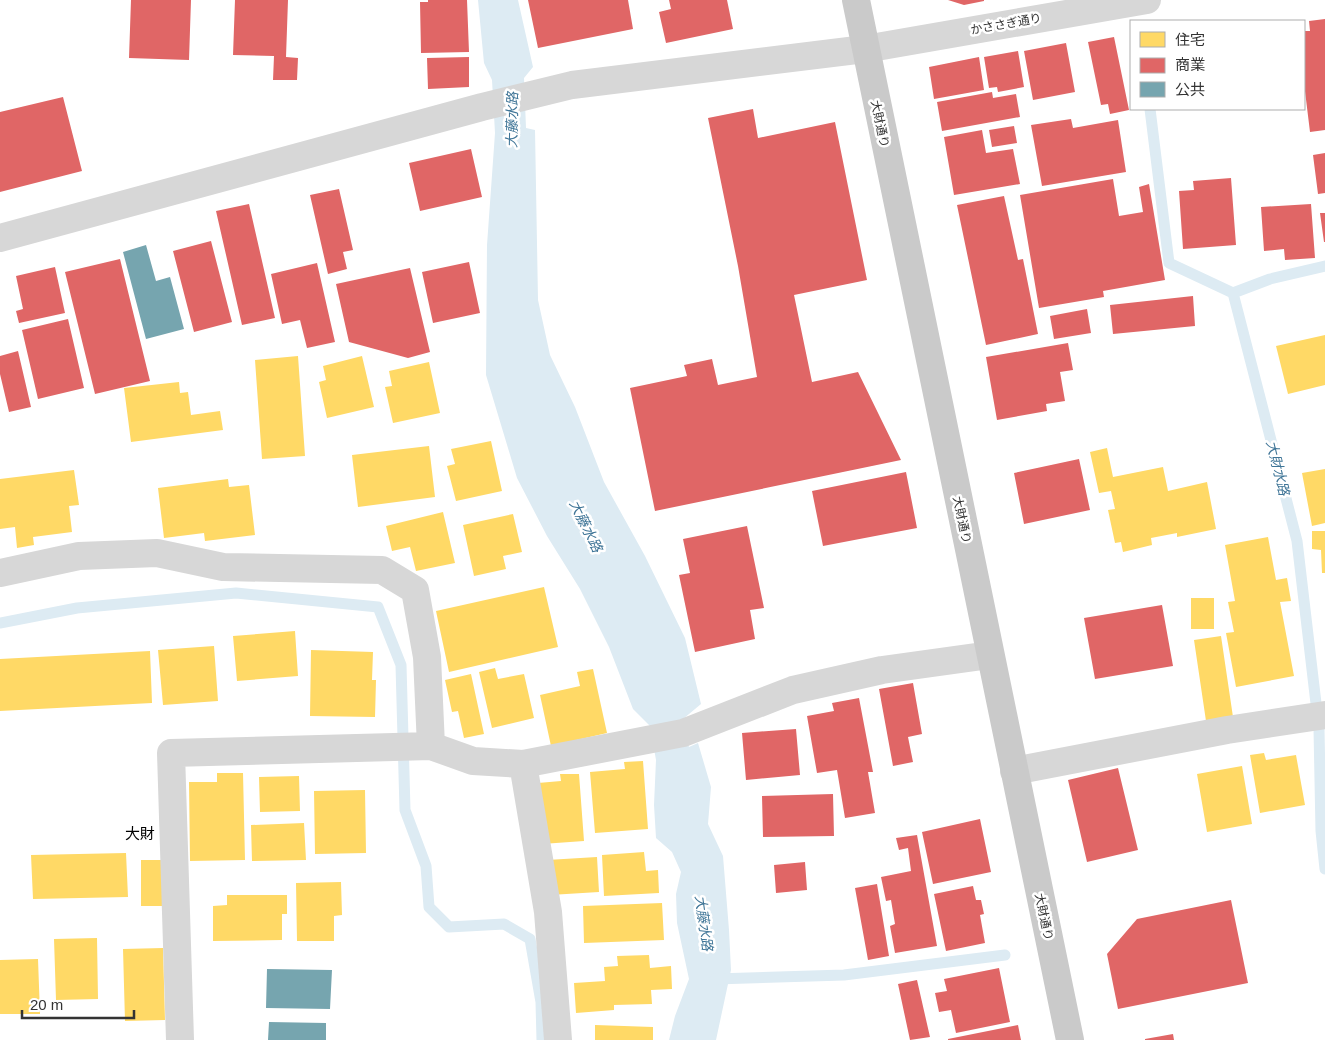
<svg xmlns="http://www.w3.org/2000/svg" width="1325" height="1040" viewBox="0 0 1325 1040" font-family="Helvetica,'Noto Sans JP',sans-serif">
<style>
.water{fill:#ddebf3}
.homes{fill:#ffd966}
.shops{fill:#e06666}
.public{fill:#76a5af}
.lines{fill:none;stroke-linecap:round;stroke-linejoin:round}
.stream{stroke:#ddebf3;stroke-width:11}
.minor{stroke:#d7d7d7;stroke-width:28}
.tertiary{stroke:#d7d7d7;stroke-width:28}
.primary{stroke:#cacaca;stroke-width:28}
.labels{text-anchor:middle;stroke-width:5;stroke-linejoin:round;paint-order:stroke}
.street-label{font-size:12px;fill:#333;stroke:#fff}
.water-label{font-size:14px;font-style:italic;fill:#3f7597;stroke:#fff}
.quarter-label{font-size:15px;fill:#000;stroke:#fff}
</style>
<rect width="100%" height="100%" fill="#fff"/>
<!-- water -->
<path class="water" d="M478,0H518L533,67L524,78L526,128L535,130L538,300L550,355L575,407L604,482L645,556L685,638L701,704L683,719L689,747L698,743L711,787L708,824L723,856L729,930L731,970L716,1040H669L675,1016L689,979L677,923L676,894L681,872L672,852L656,838L654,805L656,760L650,726L633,709L609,647L580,589L547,536L517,478L486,375L487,245L495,133L492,80L484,63Z"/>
<!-- homes -->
<path class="homes" d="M1325,335V385L1288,394L1276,346Z
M298,356L305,456L262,459L255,360Z
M362,356L374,407L327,418L319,382L326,380L323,366Z
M429,362L440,413L393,423L385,387L392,386L389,371Z
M179,382L180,393L188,392L191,415L220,411L223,430L131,442L124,388Z
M491,441L502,491L456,501L447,466L455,464L451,449Z
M429,446L435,497L358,507L352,455Z
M1107,448L1113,477L1163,467L1168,491L1207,482L1216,529L1177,537V533L1151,538L1152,545L1123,552L1121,542L1115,543L1108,510L1115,509L1111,491L1099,493L1090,452Z
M1325,469V523L1312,526L1302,473Z
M74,470L79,505L69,506L72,532L33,537L34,545L17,548L15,527L0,529V479Z
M228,479L229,487L249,485L255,535L205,541L204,533L164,538L158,488Z
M443,512L455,563L416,571L410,547L392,551L386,526Z
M513,514L522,552L503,556L506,569L474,576L463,525Z
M1312,531H1325V573H1322L1321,550L1312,549Z
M1268,537L1276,580L1287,578L1291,601L1280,602L1294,676L1236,687L1226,633L1234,632L1228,602L1235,601L1225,545Z
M544,587L558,647L449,672L436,611Z
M1191,598H1214V629H1191Z
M295,631L298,676L237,681L233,636Z
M1221,636L1233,717L1206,721L1194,640Z
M214,646L218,701L163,705L158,650Z
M311,650L373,652L372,680H376L375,717L310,716Z
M150,651L152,703L0,711V659Z
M495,668L498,679L524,674L534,718L492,728L479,672Z
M593,669L607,733L551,746L540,695L580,686L577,672Z
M471,674L484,734L464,738L458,711L452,712L445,680Z
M1264,753L1266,760L1296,755L1305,805L1260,813L1250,755Z
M643,761L648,829L595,833L590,772L625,769L624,762Z
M1242,766L1252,824L1207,832L1197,774Z
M217,773H243L245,860L190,861L189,782H217Z
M560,774H579L584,841L542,844L538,783L561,781Z
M299,776L300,811L260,812L259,777Z
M365,790L366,853L315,854L314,791Z
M304,823L306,860L252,861L251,825Z
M644,852L646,871L658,870L659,893L604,896L602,855Z
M126,853L128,897L33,899L31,855Z
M597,857L599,892L550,895L547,860Z
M141,860H164L163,906H141Z
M341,882L342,915L334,916V941H297L296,883Z
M227,895H287V914H282V940L213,941V906L227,905Z
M662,903L664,940L584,943L583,906Z
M97,938L98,999L56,1000L54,939Z
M163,948L165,1020L125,1021L123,949Z
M649,955L650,968L671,966L672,989L651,990L652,1004L614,1005V1010L576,1013L574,983L605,981L604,967L618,966L617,956Z
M38,959L40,1014H0V960Z
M595,1025L653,1027V1040H595Z"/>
<!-- shops -->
<path class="shops" d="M131,0H191L189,60L129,58Z
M235,0H288L286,57L298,58L297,80H273L274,56L233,55Z
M428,0H467L469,52L421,53L420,2H428Z
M528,0H628L633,29L538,48Z
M669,0H727L733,29L666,43L659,12L671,9Z
M948,0H984V1L964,5Z
M1325,19V130L1310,132L1304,83V31H1310L1309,21Z
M1114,37L1129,110L1110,114L1108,104L1101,105L1088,42Z
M1066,43L1075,92L1033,100L1024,51Z
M1018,51L1024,87L998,92L997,87L989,88L984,57Z
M469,57V87L428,89L427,58Z
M979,57L984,90L934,99L929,67Z
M992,92L993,98L1016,94L1020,117L942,131L937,102Z
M63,97L82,171L0,192V112Z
M753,109L758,138L835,122L867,280L794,295L812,382L858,372L901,460L655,511L630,388L687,376L684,365L712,359L718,385L757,377L738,266L708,118Z
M1071,119L1073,128L1118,120L1126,172L1042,186L1031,125Z
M1014,126L1017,143L992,147L989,130Z
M982,130L986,153L1013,149L1020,184L954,195L944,137Z
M471,149L482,197L420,211L409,163Z
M1325,153V193L1318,194L1313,155Z
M1231,178L1236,245L1183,249L1179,191L1194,190L1193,181Z
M1113,179L1119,216L1143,212L1139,187L1149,184L1165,280L1103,291L1104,297L1039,308L1020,195Z
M339,189L353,250L343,252L347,269L328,274L310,195Z
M1004,196L1018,260L1023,259L1038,334L986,345L957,205Z
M249,204L275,318L242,325L216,211Z
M1311,204L1315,258L1285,260L1284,249L1264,251L1261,207Z
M1320,213H1325V242H1324Z
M211,241L232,322L194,332L173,251Z
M120,259L150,381L95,394L65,272Z
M469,262L480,313L433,323L422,272Z
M317,263L335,342L307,348L300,320L282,324L271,274Z
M55,267L65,313L19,323L16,311L23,309L16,276Z
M410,268L430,352L408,358L349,342L336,284Z
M1193,296L1195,326L1113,334L1110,305Z
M1087,309L1091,333L1054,339L1050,316Z
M68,319L84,388L38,399L22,330Z
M1068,343L1073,370L1060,372L1065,401L1046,404L1047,411L997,420L986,357Z
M18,351L31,407L9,412L0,374V356Z
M1079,459L1090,510L1024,524L1014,473Z
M906,472L917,528L823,546L812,491Z
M747,526L764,608L750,610L755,639L695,652L679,575L690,573L683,539Z
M1162,605L1173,666L1095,679L1084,618Z
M913,683L922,734L908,737L913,762L893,766L879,689Z
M859,698L873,772H868L875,813L845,818L837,770L817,773L807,716L834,711L832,703Z
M796,729L800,775L746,780L742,733Z
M1118,768L1138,850L1087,862L1068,780Z
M833,794L834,836L763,837L762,796Z
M980,819L991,872L933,884L922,832Z
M917,835L937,946L895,953L890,926L895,924L891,900L886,901L881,877L911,871L908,848L899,850L896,838Z
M805,862L807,890L776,893L774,865Z
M877,884L889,956L868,960L855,888Z
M973,886L976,900H981L984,914L980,915L985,943L946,951L934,894Z
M1231,900L1248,983L1118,1009L1107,954L1137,919Z
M999,968L1010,1022L956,1033L951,1010L939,1012L935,993L947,991L944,979Z
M917,980L930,1037L910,1040L898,984Z
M1018,1025L1021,1040H948V1039Z
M1173,1034L1174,1040H1145V1039Z"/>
<!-- public -->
<path class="public" d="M146,245L156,281L170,277L184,329L146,339L123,252Z
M267,969L332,970L330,1009L266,1008Z
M269,1022L326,1023V1040H268Z"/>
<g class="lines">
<!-- stream -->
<path class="stream" d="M1150,109L1169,263L1233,293L1297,541L1319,729L1321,831L1325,869
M1233,293L1270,279L1325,266
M0,623L77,608L236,593L378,607L401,665L405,810L426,866L429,907L449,927L504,924L530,939L541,1002L542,1040
M715,979L844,975L1005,955"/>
<!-- minor -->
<path class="minor" d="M865,49L1147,0
M0,573L79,556L157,553L223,567L382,570L415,590L427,657L431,746L473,761L523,764L683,733L793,690L882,670L990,655
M523,764L548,912L558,1040
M1014,771L1227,730L1325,715
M180,1040L171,753L431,746"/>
<!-- tertiary -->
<path class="tertiary" d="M0,238L482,107L572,85L865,49"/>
<!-- primary -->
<path class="primary" d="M856,0L1070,1040"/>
</g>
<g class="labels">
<!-- street labels -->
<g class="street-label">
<text transform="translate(1006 24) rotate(-10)" y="4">かささぎ通り</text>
<text transform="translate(880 124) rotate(78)" y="4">大財通り</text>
<text transform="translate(962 520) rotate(78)" y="4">大財通り</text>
<text transform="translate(1044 917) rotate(78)" y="4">大財通り</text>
</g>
<!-- water labels -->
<g class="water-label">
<text transform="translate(512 120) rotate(-89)" y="5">大藤水路</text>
<text transform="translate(1278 468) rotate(76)" y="5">大財水路</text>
<text transform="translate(586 526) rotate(64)" y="5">大藤水路</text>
<text transform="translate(704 923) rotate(82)" y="5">大藤水路</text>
</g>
<!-- quarter labels -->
<g class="quarter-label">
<text x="140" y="839">大財</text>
</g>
</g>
<!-- legend -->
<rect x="1130" y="20" width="175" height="90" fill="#ffffff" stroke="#adadad"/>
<rect x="1140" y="32" width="25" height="15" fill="#ffd966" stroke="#adadad"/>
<text x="1175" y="45" font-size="15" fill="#333333">住宅</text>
<rect x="1140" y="58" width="25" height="15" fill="#e06666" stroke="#adadad"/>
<text x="1175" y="70" font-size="15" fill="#333333">商業</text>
<rect x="1140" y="82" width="25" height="15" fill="#76a5af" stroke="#adadad"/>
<text x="1175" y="95" font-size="15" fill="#333333">公共</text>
<!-- scale -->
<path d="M22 1010v8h112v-8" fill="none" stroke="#333333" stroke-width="2.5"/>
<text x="30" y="1010" font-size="15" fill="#333333" stroke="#ffffff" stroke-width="4" paint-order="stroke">20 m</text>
</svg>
